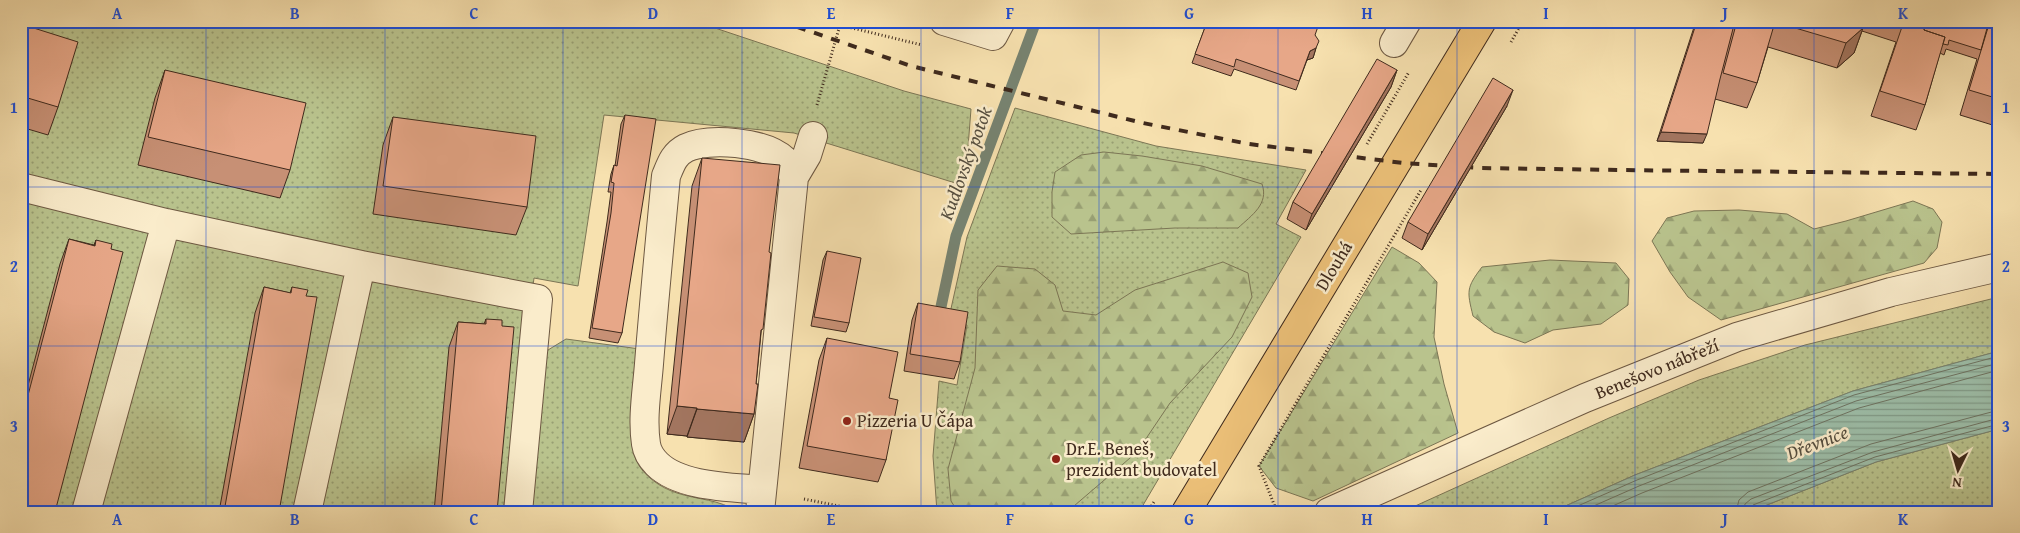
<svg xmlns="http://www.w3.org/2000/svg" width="2020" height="533" viewBox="0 0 2020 533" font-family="'Gentium Book Plus',serif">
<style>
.grass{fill:url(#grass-dots);stroke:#7c7655}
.forest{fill:url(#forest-firs);stroke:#7c7655}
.water{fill:url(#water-rules);stroke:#778371}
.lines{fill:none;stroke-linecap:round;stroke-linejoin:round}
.shore{stroke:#6e7463;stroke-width:1}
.stream{stroke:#778371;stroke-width:11}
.minor-casing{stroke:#6d5842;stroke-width:30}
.major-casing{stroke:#3f2a1d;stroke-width:30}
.path{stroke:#3f2a1d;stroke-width:3;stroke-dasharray:1 2.5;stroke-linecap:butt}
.minor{stroke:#faeccb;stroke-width:28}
.major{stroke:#ecc078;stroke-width:28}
.rail{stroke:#3f2a1d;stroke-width:4;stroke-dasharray:9 9;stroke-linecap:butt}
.wall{fill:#c79075;stroke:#3f2a1d}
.shaded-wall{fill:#a2755f;stroke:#3f2a1d}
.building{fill:#e7a788;stroke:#3f2a1d}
.grid{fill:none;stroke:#1d4ed8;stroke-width:1;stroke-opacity:0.55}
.poi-dot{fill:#8f2418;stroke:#faeccb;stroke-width:2}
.labels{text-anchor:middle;stroke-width:5;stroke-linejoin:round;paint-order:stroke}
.street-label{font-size:18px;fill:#3f2a1d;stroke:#faeccb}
.poi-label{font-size:18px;fill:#3f2a1d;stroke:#faeccb;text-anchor:start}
.water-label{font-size:19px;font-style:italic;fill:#564f40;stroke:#faeccb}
.neatline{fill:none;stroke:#1d4ed8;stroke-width:2}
.grid-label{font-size:16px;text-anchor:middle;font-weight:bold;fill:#1d4ed8}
</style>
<defs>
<pattern id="grass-dots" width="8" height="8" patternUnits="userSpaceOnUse" patternTransform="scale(1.25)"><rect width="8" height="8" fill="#b9c38d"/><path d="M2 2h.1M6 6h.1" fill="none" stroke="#989f73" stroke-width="1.8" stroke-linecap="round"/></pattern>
<pattern id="forest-firs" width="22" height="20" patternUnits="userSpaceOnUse" patternTransform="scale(1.25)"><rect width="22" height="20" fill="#b9c38d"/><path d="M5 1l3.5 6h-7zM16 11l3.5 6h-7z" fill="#989f73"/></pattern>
<pattern id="water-rules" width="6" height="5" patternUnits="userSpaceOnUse" patternTransform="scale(1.25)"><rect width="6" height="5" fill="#9dbea9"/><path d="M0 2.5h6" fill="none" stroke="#819b89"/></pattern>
</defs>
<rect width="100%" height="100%" fill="#f7e1af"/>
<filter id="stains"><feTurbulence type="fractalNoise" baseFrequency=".004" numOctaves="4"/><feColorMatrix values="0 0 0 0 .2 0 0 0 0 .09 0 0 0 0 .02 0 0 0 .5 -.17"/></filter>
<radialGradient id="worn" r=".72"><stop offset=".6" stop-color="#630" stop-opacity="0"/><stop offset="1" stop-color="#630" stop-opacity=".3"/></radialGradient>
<!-- grass -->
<path class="grass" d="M21,21H694L904,91L971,109L965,186L794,133L604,115L578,286L534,278L503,512H21Z
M1015,108L1156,146L1306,170L1276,224L1301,237L1139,512H937L933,456L939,381L957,385L967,325L948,322L967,237Z
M1999,297V351L1853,391L1635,475L1552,512H1402L1609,418L1699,380L1805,345Z
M566,339L640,349C638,372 629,442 636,460C643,476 661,488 677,493C698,500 719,499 738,512H529L544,360L548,350Z
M1999,429V506L1971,512H1749L1876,462Z"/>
<!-- forest -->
<path class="forest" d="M1104,152L1142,156L1202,166L1262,184C1269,204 1252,215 1238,228H1175L1071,234L1052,217V192L1055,172L1081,155Z
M1913,201L1933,209L1942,222L1937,248L1924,263L1721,320L1688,297L1670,272L1652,241L1667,218L1694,211L1739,210L1787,214L1814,229L1846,221Z
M1392,247L1419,263L1437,282L1434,337L1444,384L1458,433L1313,501L1276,488L1259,466Z
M1550,260L1616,263L1629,279L1628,305L1601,324L1553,330L1525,343L1494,332L1473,316C1467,291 1466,288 1482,267Z
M1223,262L1248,273L1252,297L1232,337L1170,403L1137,452L1067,512H958L951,501L948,469L975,368L978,290L997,266L1035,269L1055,285L1063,311L1096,315L1135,290Z"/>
<!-- water -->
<path class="water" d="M1999,351V429L1876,462L1749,512H1552L1635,475L1853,391Z"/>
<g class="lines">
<!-- shore -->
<path class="shore" d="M1564,512L1637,480L1854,395L1999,356
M1580,512L1639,486L1856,401L1999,363
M1599,512L1642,493L1859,408L1999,370
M1736,512L1739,500L1748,492L1871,444L1999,410
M1743,512L1745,504L1751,499L1873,452L1999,418
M1750,512L1753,505L1875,457L1999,424"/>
<!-- stream -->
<path class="stream" d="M938,321L956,236L1036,21"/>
<defs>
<path id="minor" d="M944,21L993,36L1001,21
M1394,43L1407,21
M21,187L166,223L361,265L538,299L518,512
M762,490C731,487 680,487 657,464C651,458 647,451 646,444C642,418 647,390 649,364C654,301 660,239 666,176C671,164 674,154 686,148C709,137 765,142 784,160C788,164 791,172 794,177
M86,512L166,223
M307,512L361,265
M760,512L794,177L807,155L813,136
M1329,512L1585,398L1737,337L1891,292L1999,267"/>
<path id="major" d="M1186,512L1482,21"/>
</defs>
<!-- minor casing -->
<use href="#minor" class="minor-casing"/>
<!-- major casing -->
<use href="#major" class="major-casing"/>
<!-- path -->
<path class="path" d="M1511,42L1523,21
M817,105L840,25L922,45
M1367,144L1409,72
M804,499L869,512
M1148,512L1154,502
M1277,512L1259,466L1421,190"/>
<!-- minor -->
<use href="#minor" class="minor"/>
<!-- major -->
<use href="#major" class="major"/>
<!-- rail -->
<path class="rail" d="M780,21L911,66L1143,123L1249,144L1403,163L1479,168L1617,170L1999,174"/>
</g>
<!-- wall -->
<path class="wall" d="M1696,21H1999V127L1960,115L1977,59L1946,49L1944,55L1940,53L1925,105L1916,130L1871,116L1896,42L1862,31L1854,53L1837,68L1768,47L1757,83L1747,108L1715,99L1703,143L1657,141Z
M1207,22L1215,24L1315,35L1316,48L1313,58L1307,60L1296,90L1234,69L1231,76L1192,63Z
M21,24L58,107L48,135L21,127Z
M165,70L290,170L280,198L138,165L155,98Z
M1397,70L1391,87L1306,230L1287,219L1293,202Z
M1507,106L1422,250L1402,238L1408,222Z
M625,115L622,333L618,343L589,338L607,222L611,192H608L611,174L614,165L615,166L621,124Z
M393,117L527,207L516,235L373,214L383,145Z
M702,158L769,252L756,384L754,414L744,442L687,437V436L667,434L692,186Z
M69,239L94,245L96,240L21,512V412L60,264Z
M827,251L849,323L846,332L811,326L823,260Z
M264,287L290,293L292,287L306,296L279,512H219L255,313Z
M918,303L960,362L954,379L904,371L912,320Z
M486,319L497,512H434L449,347L458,322L484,324Z
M827,338L889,398L886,460L878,482L799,468L819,360Z"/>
<!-- shaded-wall -->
<path class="shaded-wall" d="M1863,28L1854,53L1837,68L1846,43Z
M1316,48L1313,58L1307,60L1310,51Z
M1397,70L1391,87L1306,230L1312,214Z
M1513,90L1507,106L1422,250L1428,234Z
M1661,132L1707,134L1703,143L1657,141Z
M677,406L697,408L687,436L667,434Z
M697,409L754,414L744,442L687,437Z"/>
<!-- building -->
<path class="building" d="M1216,21H1320L1315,35L1319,41L1316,48L1310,51L1299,81L1236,59L1234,67L1195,54L1207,22L1215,25Z
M1697,21H1735L1720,79L1707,134L1661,132Z
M1737,21H1865L1863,28L1846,43L1775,22L1757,83L1723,73Z
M1904,21H1926L1924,30L1945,37L1925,105L1880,91Z
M1926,21H1989L1981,50L1949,40L1948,45L1943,44L1945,37L1924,30Z
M1990,21H1999V99L1969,90Z
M21,24L78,42L58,107L21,96Z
M1377,59L1397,70L1312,214L1293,202Z
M165,70L306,103L290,170L148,137Z
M1493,78L1513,90L1428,234L1408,222Z
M625,115L656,119L622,333L592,328L611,213L614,183L611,182L614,165L617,166Z
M393,117L536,136L527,207L383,186Z
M702,158L780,165L769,252L771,253L763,329L761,330L756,384H758L754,414L697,409V408L677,406Z
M69,239L95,246L96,240L112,244L111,249L123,252L55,512H21V422Z
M827,251L861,258L849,323L814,317Z
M264,287L291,293L292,287L308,290L306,296L317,297L279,512H224Z
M918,303L968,312L960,362L910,354Z
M486,319L502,320V326L514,327L497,512H441L458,322L486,324Z
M827,338L898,352L889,398L898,400L886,460L807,446Z"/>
<!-- grid -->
<path class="grid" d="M206,21V512M385,21V512M563,21V512M742,21V512M921,21V512M1099,21V512M1278,21V512M1457,21V512M1635,21V512M1814,21V512M21,187H1999M21,346H1999"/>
<!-- markers -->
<g class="poi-dot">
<circle cx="847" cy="421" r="5"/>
<circle cx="1056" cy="459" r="5"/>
</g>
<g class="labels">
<!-- street labels -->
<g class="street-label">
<text transform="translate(1334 266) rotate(-59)" y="6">Dlouhá</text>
<text transform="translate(1657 369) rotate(-22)" y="6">Benešovo nábřeží</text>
</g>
<!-- poi labels -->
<g class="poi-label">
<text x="857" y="427">Pizzeria U Čápa</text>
<text x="1066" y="455">Dr.E. Beneš,<tspan x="1066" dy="21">prezident budovatel</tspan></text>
</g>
<!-- water labels -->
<g class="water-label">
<text transform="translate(965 163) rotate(-70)" y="7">Kudlovský potok</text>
<text transform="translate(1817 442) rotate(-21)" y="7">Dřevnice</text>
</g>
</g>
<!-- margin -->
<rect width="2020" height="533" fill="none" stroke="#f7e1af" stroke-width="55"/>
<!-- north arrow -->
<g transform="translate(1958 470) rotate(185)" stroke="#faeccb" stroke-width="4" paint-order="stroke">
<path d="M0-4L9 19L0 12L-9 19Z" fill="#3f2a1d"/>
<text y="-8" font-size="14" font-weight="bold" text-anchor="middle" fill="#3f2a1d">N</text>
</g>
<rect x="28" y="28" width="1964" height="478" class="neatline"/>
<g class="grid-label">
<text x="117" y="19">A</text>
<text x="295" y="19">B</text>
<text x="474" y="19">C</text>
<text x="653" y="19">D</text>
<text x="831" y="19">E</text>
<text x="1010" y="19">F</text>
<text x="1189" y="19">G</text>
<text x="1367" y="19">H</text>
<text x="1546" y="19">I</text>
<text x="1725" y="19">J</text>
<text x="1903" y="19">K</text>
<text x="14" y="113">1</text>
<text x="2006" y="113">1</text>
<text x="14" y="272">2</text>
<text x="2006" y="272">2</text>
<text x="14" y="432">3</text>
<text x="2006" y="432">3</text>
<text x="117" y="525">A</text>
<text x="295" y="525">B</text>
<text x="474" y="525">C</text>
<text x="653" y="525">D</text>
<text x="831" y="525">E</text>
<text x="1010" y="525">F</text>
<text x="1189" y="525">G</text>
<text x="1367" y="525">H</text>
<text x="1546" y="525">I</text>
<text x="1725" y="525">J</text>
<text x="1903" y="525">K</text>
</g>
<rect width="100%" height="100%" filter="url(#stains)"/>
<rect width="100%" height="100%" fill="url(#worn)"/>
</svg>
